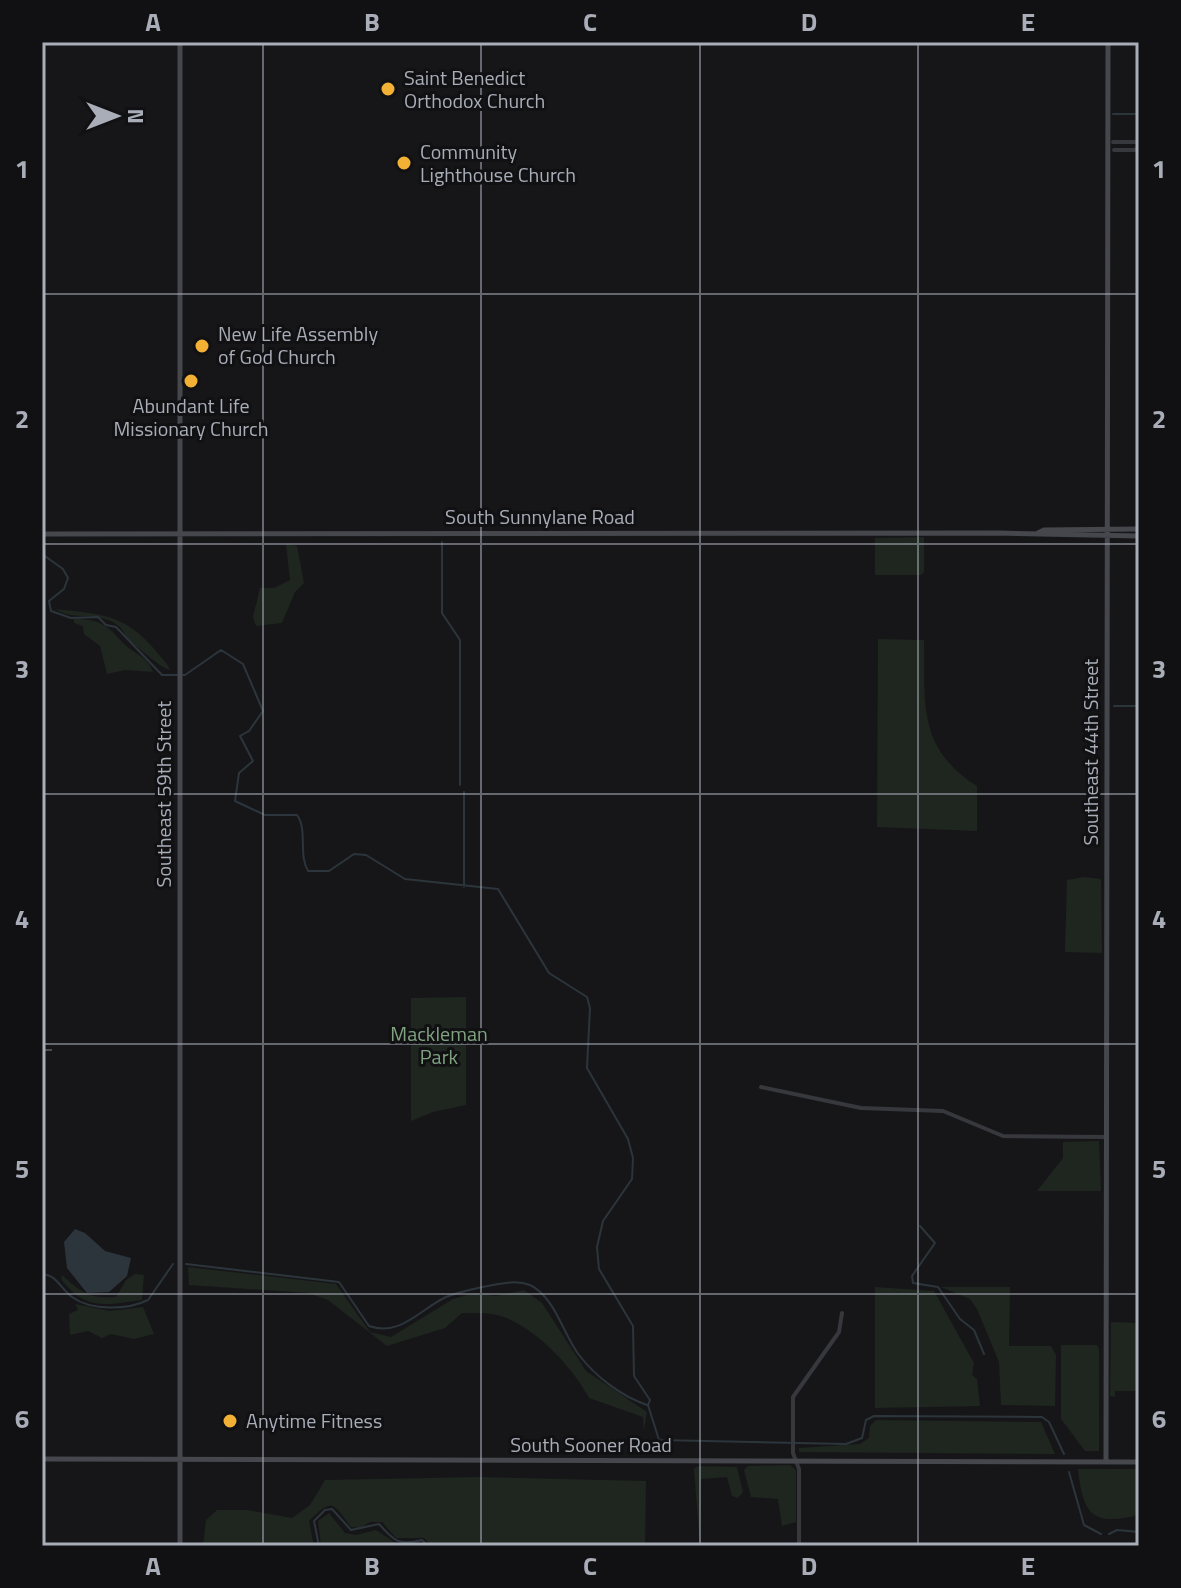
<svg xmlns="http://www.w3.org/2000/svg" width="1181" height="1588" viewBox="0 0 1181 1588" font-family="'Titillium Web',sans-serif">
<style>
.green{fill:#1e261f}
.water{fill:#2c353c}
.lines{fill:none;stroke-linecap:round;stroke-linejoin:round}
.stream{stroke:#2c353c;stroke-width:2}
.tertiary{stroke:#37383d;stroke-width:4}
.secondary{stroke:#45474d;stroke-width:5}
.rail{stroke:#4a4c52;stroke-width:2;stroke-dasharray:10 8;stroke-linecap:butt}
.grid{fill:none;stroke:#a8adb8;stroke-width:2;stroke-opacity:0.55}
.poi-dot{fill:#f2b134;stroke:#111113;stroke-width:3}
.labels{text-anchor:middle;stroke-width:6;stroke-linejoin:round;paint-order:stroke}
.poi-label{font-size:20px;fill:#a8adb8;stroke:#111113;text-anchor:start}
.street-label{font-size:20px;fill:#a8adb8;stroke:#111113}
.park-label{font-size:20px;fill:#7fa381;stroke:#111113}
.neatline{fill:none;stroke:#a8adb8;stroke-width:3}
.grid-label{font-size:26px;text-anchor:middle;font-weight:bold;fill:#a8adb8}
</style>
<rect width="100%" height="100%" fill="#161618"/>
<!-- green -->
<path class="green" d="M924,537V572L921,575H875V538Z
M286,544L297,546L304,583L295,592L282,623L256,626L253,617L260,588H274L290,580Z
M56,609C101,614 125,614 156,651C161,658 167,662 170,670C161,668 141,650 131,642C126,638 124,631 120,627C99,609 72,622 56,609Z
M74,619C100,619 107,625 122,642C133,654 147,655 153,672L125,670L107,674L100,646L84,634L83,626L74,623Z
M878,639L924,640C925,703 917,748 977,786V831L877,827Z
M1084,877L1101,879L1102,953L1065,952L1067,880Z
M466,997V1105L433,1112L411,1121V998Z
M1099,1141L1101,1191H1037L1063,1158V1142Z
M188,1267L336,1284L370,1332L391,1337L453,1299L474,1293L496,1296L524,1290L542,1303L586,1371L647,1412L644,1430L643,1417L589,1398C573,1367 535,1327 501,1316C489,1312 474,1313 462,1313L445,1328L387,1346L328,1300L308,1293L189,1285Z
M135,1274L144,1275L142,1300C106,1305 85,1311 61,1279L62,1275C81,1292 89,1299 116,1297L126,1280Z
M875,1287L934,1291L974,1363L972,1375L977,1379L980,1406L875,1408Z
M941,1287H1010L1009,1346H1051L1056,1355L1055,1406L1001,1405L999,1362L977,1309L970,1299Z
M75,1304L110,1311L143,1307L154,1334L134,1339L111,1334L102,1338L88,1331L70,1335L69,1314L78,1310Z
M1111,1322L1139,1323V1391H1115V1397L1110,1396Z
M1061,1345H1097L1099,1349V1451H1085L1061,1419Z
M876,1420L1041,1422L1055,1454L799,1452V1448L860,1444L869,1438L870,1426Z
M790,1465L796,1470V1522L782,1526L778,1499L751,1497L744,1470L748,1466Z
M698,1466L737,1467L743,1492L738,1498L732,1496L727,1477L701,1479L700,1546L694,1469Z
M1078,1469H1139V1515C1093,1526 1083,1516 1078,1469Z
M479,1477L646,1481L645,1546H431L424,1538H396L382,1522H370L360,1528L351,1527C333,1503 333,1497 309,1521L314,1546H203L206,1520L217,1510H247L292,1518L310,1505L325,1480Z
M329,1513L345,1533L356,1535L376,1530L400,1546L354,1543L321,1546L318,1521Z"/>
<!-- water -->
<path class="water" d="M75,1229L85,1233L105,1251L131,1258L127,1276L109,1292L87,1293L67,1268L64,1242Z"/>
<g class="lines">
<!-- stream -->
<path class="stream" d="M1113,114H1139
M442,542V613L460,640V785
M42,554L63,569L68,578L64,589L49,601L51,611L71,618L98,617L106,625L116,627L162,675H185L221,650L243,664L263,711L249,731L240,736L253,761L239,773L235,801L265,815H297C308,830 298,854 308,871H329L354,854L366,855L405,879L498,889L549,973L587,997L590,1008L587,1068L628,1139L633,1158L632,1179L603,1221L597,1247L599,1269L633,1326L634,1376L650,1400L648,1405L659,1440L846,1444L862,1438L866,1420L874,1416L1042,1417L1049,1422L1064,1454
M1114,706H1139
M464,792V887
M920,1226L935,1243L912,1276L913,1283L938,1287L960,1319L974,1330L984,1354
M186,1264L339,1282L369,1326C401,1337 420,1309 446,1297C461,1291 477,1288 493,1285C505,1283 517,1280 530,1285C555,1297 563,1334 579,1355C596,1377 621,1396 647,1405
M42,1274C57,1275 61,1289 72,1297C91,1311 128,1310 148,1300L173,1264
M1069,1472L1084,1525L1101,1534
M1109,1534L1117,1530L1139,1532
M319,1546L314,1521L325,1510L332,1509L351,1530L379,1524C394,1541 399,1546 422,1540L428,1546"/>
<!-- tertiary -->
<path class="tertiary" d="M1113,142H1139
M1114,150H1135L1139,147
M761,1087L861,1108L943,1111L1003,1136L1106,1137
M799,1546V1469L793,1453V1397L839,1332L842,1313"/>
<!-- secondary -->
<path class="secondary" d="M1038,533L1044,530L1139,529
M42,534L998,533L1139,536
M42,1459L1139,1462
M1106,1462L1108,42
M180,1546V42"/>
<!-- rail -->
<path class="rail" d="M42,1050H57"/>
</g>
<!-- grid -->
<path class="grid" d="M263,42V1546M481,42V1546M700,42V1546M918,42V1546M42,294H1139M42,544H1139M42,794H1139M42,1044H1139M42,1294H1139"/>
<!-- markers -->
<g class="poi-dot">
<circle cx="388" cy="89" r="8"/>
<circle cx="404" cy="163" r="8"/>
<circle cx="202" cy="346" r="8"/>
<circle cx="191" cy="381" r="8"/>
<circle cx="230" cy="1421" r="8"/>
</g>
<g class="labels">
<!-- poi labels -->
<g class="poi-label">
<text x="404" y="85">Saint Benedict<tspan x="404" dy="23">Orthodox Church</tspan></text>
<text x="420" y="159">Community<tspan x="420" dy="23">Lighthouse Church</tspan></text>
<text x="218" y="341">New Life Assembly<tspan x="218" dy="23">of God Church</tspan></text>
<text x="191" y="413" text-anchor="middle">Abundant Life<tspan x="191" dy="23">Missionary Church</tspan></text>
<text x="246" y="1428">Anytime Fitness</text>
</g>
<!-- street labels -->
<g class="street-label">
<text x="540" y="524">South Sunnylane Road</text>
<text transform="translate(1091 752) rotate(-90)" y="7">Southeast 44th Street</text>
<text transform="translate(164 794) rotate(-90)" y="7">Southeast 59th Street</text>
<text x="591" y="1452">South Sooner Road</text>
</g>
<!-- park labels -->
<g class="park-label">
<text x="439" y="1041">Mackleman<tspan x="439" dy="23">Park</tspan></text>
</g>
</g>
<!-- border -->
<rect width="1181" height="1588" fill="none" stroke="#111113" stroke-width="88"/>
<!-- north arrow -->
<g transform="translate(116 116) rotate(90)" stroke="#111113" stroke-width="6" paint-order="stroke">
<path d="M0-6L14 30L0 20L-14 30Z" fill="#a8adb8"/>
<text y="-12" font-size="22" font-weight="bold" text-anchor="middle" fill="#a8adb8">N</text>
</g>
<rect x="44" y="44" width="1093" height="1500" class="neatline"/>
<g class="grid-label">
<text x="153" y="31">A</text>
<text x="372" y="31">B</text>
<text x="590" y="31">C</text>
<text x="809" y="31">D</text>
<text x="1028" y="31">E</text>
<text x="22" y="178">1</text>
<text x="1159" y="178">1</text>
<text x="22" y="428">2</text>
<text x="1159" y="428">2</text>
<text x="22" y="678">3</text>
<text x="1159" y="678">3</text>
<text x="22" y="928">4</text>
<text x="1159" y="928">4</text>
<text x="22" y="1178">5</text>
<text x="1159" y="1178">5</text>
<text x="22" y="1428">6</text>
<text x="1159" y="1428">6</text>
<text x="153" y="1575">A</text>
<text x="372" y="1575">B</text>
<text x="590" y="1575">C</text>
<text x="809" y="1575">D</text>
<text x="1028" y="1575">E</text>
</g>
</svg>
